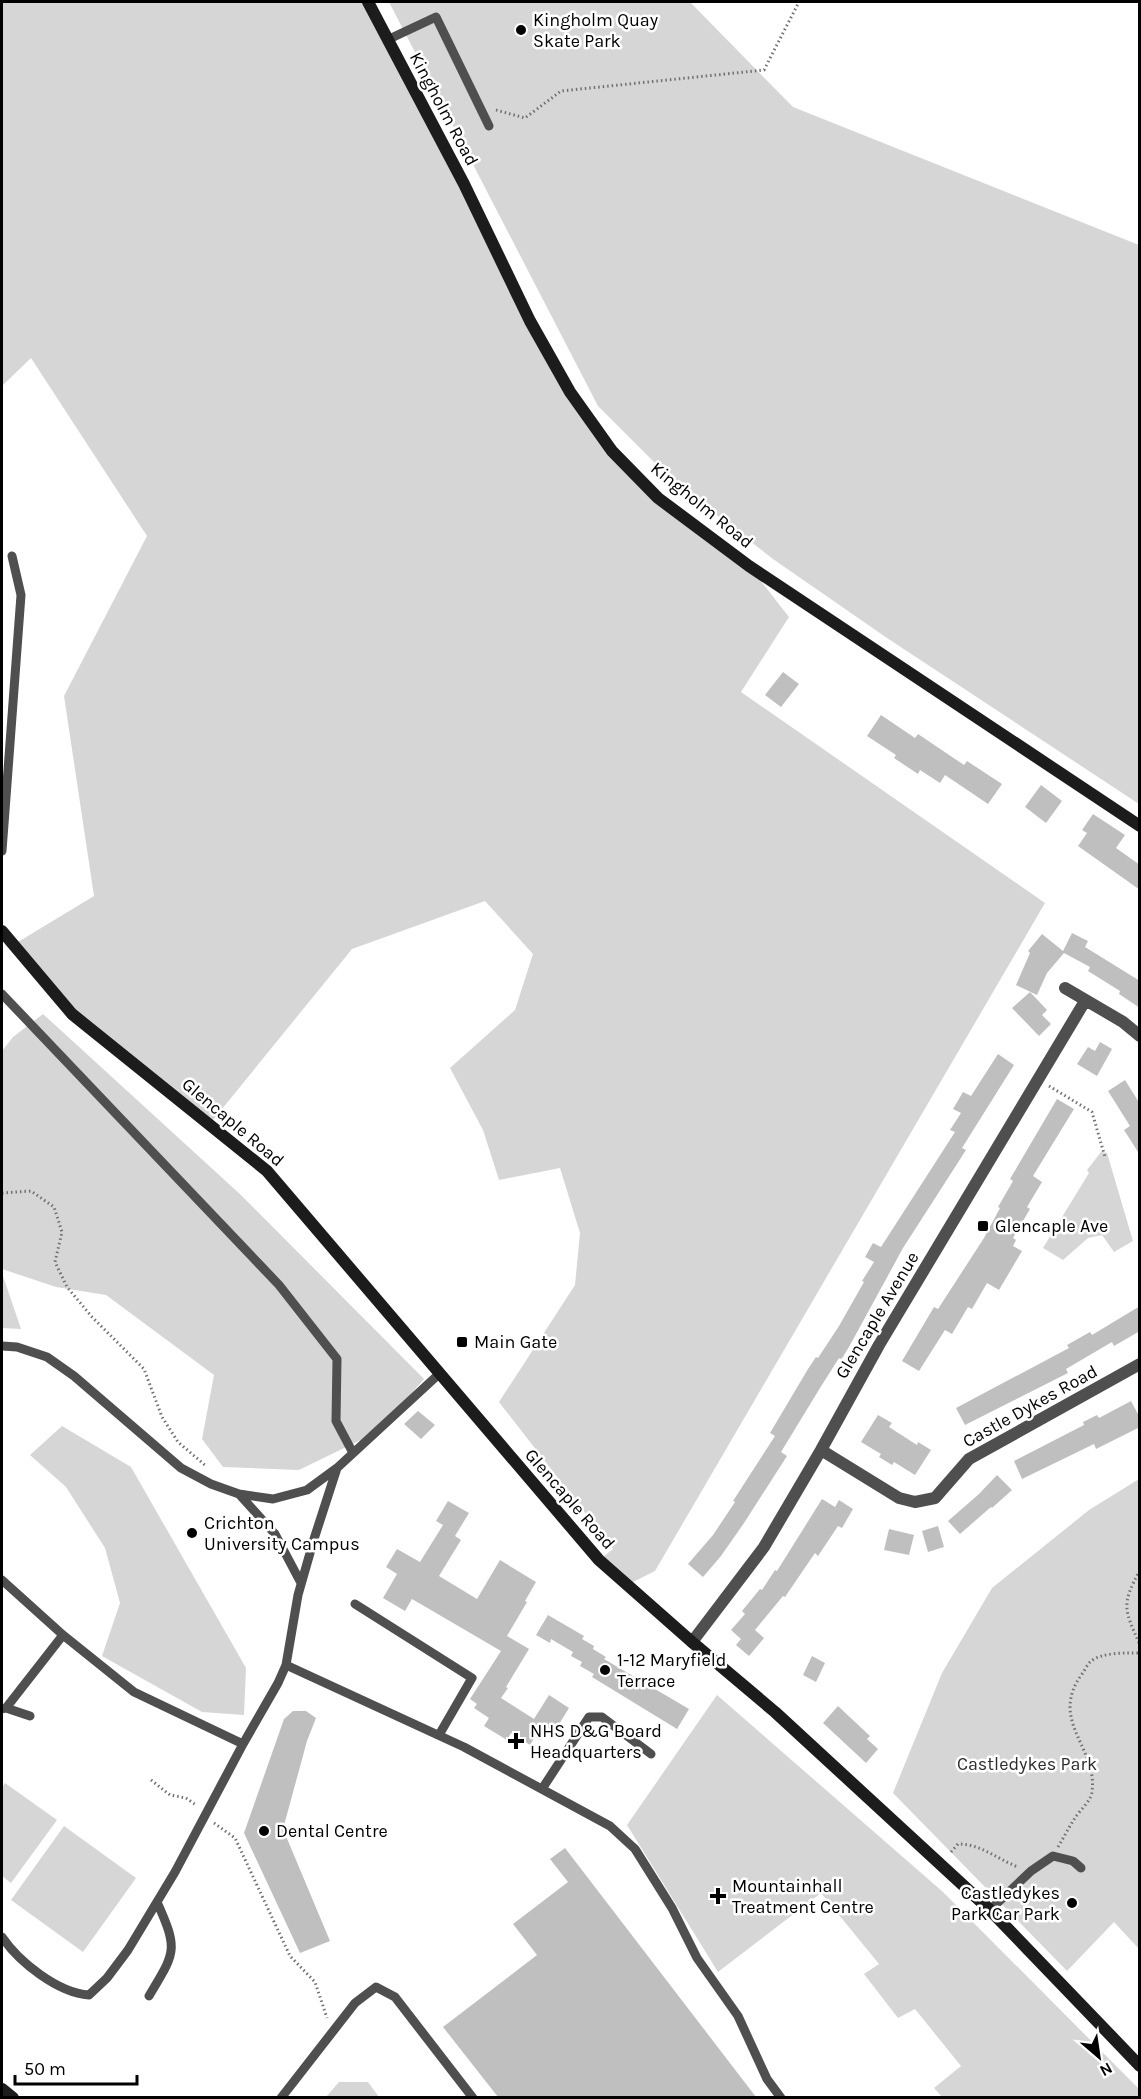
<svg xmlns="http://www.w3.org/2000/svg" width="1141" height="2099" viewBox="0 0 1141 2099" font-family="Karla,sans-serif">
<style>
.green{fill:#d6d6d6}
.building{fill:#bfbfbf}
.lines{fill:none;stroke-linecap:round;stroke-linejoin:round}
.path{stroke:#717171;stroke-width:3;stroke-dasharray:1.5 3;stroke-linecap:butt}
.lane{stroke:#4f4f4f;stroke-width:9}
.street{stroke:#4f4f4f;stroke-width:12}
.secondary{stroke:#1c1c1c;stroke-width:12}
.poi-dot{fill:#000;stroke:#fff;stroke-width:2}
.labels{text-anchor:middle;stroke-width:5;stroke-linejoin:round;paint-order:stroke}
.poi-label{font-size:18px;fill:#000;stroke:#fff;text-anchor:start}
.street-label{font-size:18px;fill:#000;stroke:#fff}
.park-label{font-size:18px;fill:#2d2d2d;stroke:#fff}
</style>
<rect width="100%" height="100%" fill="#fff"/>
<!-- green -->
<path class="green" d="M2,2H368L570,392L658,498L749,566L789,617L741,692L1045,903L655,1571L627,1585L599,1560L613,1549L499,1402L575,1285L580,1233L560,1168L499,1180L483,1130L450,1068L515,1010L533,954L485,901L352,949L209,1125L72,1014L13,945L94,896L64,696L147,536L31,358L2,386Z
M389,2H690L793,107L1139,245V804L887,638L773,559L674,482L598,406Z
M43,1014L241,1195L424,1379L377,1432L299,1470L223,1467L202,1439L214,1375L106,1295L56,1287L2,1269V1051L13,1037Z
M1101,1152L1107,1153L1133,1241L1114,1252L1102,1235L1088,1238L1063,1260L1043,1248L1089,1173L1087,1170Z
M2,1273L21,1329L2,1328Z
M62,1426L131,1467L246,1668L244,1715L202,1712L102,1656L120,1603L105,1548L66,1487L30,1455Z
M1139,1479V1949L1114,1922L1067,1971L893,1793L942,1673L992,1588L1089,1510Z
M717,1695L943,1892L1139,2089V2097H942L934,2088L961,2066L915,2009L898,2018L864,1974L879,1964L821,1893L718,1972L627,1825Z
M5,1783L57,1820L11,1883L2,1876V1788Z
M64,1826L136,1878L83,1952L11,1900Z
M339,2082H368L379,2097H326Z"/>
<!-- building -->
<path class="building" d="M783,672L799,684L781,707L765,695Z
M881,715L915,738L918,734L964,765L967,761L1002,784L988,804L945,775L940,783L920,770L918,774L894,758L896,755L867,736Z
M1041,785L1062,801L1046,823L1025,807Z
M1093,814L1125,835L1116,848L1140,865V890L1078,846L1087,833L1082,830Z
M1072,933L1088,941L1085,947L1140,981V1008L1119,994L1120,991L1088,971L1090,967L1064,953L1047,973L1037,995L1016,985L1030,953L1028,951L1042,934L1063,951Z
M1030,992L1047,1010L1042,1015L1051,1024L1039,1036L1012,1008Z
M1100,1042L1112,1049L1097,1076L1077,1064L1088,1047L1095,1051Z
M998,1054L1014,1065L962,1148L966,1150L903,1248L849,1347L841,1360L839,1358L820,1388L781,1452L787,1456L744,1523L721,1556L703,1577L688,1564L713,1535L735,1502L733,1501L775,1436L770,1433L808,1369L816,1357L818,1358L839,1326L864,1282L862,1281L874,1262L865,1257L873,1243L881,1247L955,1132L950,1130L961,1113L953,1109L963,1092L971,1096Z
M1125,1080L1140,1104V1155L1124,1130L1130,1126L1108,1091Z
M1057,1099L1074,1109L1033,1176L1042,1182L1027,1207L1030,1209L1013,1238L1016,1240L1013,1246L1022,1251L999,1290L987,1283L972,1309L968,1307L952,1334L945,1330L919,1371L902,1361L934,1307L938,1309L984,1238L1000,1208L998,1207L1013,1181L1010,1179Z
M1140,1306V1331L1114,1346L1112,1342L1066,1369L1068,1373L965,1425L956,1408L1069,1348L1067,1345L1090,1332L1092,1335Z
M1131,1401L1140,1418V1427L1096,1449L1094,1444L1022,1479L1014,1461L1084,1425L1083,1422L1097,1415L1099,1418Z
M418,1411L435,1425L421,1439L404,1424Z
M878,1415L892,1423L889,1427L917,1445L918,1442L931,1450L915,1475L894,1462L892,1465L879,1457L881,1454L861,1442Z
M997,1475L1012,1490L992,1508L991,1507L960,1534L948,1521L979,1494Z
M822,1499L835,1507L839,1500L853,1509L842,1528L838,1526L818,1556L815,1553L785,1597L783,1596L755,1630L764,1638L749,1656L736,1645L741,1639L731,1630L745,1614L742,1611L760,1589L762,1590L775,1570L777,1571Z
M448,1501L469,1513L455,1536L461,1540L439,1576L477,1599L500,1560L536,1582L525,1601L527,1602L507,1636L529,1649L506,1687L508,1688L501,1698L534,1719L549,1695L569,1708L556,1729L551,1725L541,1740L535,1737L530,1745L511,1733L507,1740L484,1726L489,1718L474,1708L477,1704L470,1699L501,1651L412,1599L405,1611L383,1598L397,1574L386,1567L397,1549L420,1562L443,1525L436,1521Z
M938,1526L944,1547L928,1552L922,1531Z
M889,1529L914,1535L909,1555L884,1550Z
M548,1615L584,1636L582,1639L594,1646L593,1649L606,1657L604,1659L689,1709L677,1729L592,1677L594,1674L580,1666L582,1662L571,1656L573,1652L551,1639L550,1643L536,1635Z
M812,1656L825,1663L816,1682L803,1675Z
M838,1706L870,1736L867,1739L878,1749L866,1763L823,1723Z
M293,1711H306L316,1718L307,1741L283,1829L330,1941L300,1953L244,1833L284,1719Z
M565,1848L756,2097H498L443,2027L537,1955L513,1924L568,1882L550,1859Z"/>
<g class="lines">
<!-- path -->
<path class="path" d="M496,110L525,118L561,91L764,70L799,2
M1049,1086L1092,1112L1105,1157
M2,1193L31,1191L54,1207L62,1232L55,1262L67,1287L92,1317L144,1369L162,1417L178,1442L206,1466
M1140,1570C1121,1605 1124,1609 1140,1645
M151,1780L170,1795L186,1798L196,1805
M214,1823L235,1838L290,1956L315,1982L327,2018
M1058,1847C1064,1837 1069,1827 1075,1818C1080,1810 1091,1801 1092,1792C1098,1747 1048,1721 1082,1674C1085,1670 1087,1665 1090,1662C1101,1652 1126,1653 1140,1653
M951,1852L958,1844C981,1844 997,1859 1018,1867"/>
<!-- lane -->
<path class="lane" d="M387,40L436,17L489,126
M2,851L21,595L12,556
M2,994L279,1285L337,1359L336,1421L353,1453
M2,1346L17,1347L47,1357L74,1376L181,1468L211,1484L239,1494L273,1499L307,1490L337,1468L439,1374
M239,1494L275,1534L301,1583
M2,1580L63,1635L134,1692L243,1744
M355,1604L472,1678L439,1735
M286,1665L464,1747L610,1826L635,1849L672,1908L697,1958L738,2016L767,2079L781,2098
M6,1708L63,1635
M2,1709L6,1708L30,1716
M542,1789L589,1717H602L651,1754
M990,1910L1031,1871L1053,1856L1073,1861L1081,1868
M2,1937C19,1962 58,1993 89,1995L107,1978L128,1950L175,1872L243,1744L278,1683L286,1665L298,1595L314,1539L337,1468
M149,1996C175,1952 179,1951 157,1902
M281,2098L355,2003L376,1987L395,1997L473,2098"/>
<!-- street -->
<path class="street" d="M1065,988L1123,1022L1140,1036
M821,1450L899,1498L915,1502L935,1498L969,1459L1140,1364
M692,1642L764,1547L821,1450L879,1345L1085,1001"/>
<!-- secondary -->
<path class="secondary" d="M368,2L464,184L530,321L570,392L612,451L658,498L749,566L1140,826
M2,931L72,1014L267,1171L599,1560L692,1642L775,1712L990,1910L1140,2066
M2,2089L13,2098"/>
</g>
<!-- markers -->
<g class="poi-dot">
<circle cx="521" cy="30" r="6"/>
<rect x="977" y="1220" width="12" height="12" rx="3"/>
<rect x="456" y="1336" width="12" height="12" rx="3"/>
<circle cx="192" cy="1533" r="6"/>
<circle cx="605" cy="1670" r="6"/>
<path d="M513 1732h6v6h6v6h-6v6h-6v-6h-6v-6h6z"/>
<circle cx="264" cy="1831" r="6"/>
<path d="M715 1887h6v6h6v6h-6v6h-6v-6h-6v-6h6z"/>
<circle cx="1072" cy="1903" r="6"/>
</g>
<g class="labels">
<!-- poi labels -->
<g class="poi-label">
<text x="533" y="26">Kingholm Quay<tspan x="533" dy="21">Skate Park</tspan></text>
<text x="995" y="1232">Glencaple Ave</text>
<text x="474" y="1348">Main Gate</text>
<text x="204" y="1529">Crichton<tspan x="204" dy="21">University Campus</tspan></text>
<text x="617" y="1666">1-12 Maryfield<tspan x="617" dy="21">Terrace</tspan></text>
<text x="530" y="1737">NHS D&amp;G Board<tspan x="530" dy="21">Headquarters</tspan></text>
<text x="276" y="1837">Dental Centre</text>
<text x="732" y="1892">Mountainhall<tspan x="732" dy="21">Treatment Centre</tspan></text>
<text x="1060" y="1899" text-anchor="end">Castledykes<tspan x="1060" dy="21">Park Car Park</tspan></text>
</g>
<!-- street labels -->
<g class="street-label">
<text transform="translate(444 109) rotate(62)" y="6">Kingholm Road</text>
<text transform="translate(702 505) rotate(39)" y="6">Kingholm Road</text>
<text transform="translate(233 1122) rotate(40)" y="6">Glencaple Road</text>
<text transform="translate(877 1315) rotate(-59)" y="6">Glencaple Avenue</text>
<text transform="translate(1030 1406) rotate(-29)" y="6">Castle Dykes Road</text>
<text transform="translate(570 1499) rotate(49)" y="6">Glencaple Road</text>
</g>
<!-- park labels -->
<g class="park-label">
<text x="1027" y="1770">Castledykes Park</text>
</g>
</g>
<!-- border -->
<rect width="1141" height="2099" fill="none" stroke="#000000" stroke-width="6"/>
<!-- north arrow -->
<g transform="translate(1099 2057) rotate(151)" stroke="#ffffff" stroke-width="4.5" paint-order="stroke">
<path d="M0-4.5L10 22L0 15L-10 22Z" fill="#000000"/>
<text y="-9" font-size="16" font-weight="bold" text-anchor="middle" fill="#000000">N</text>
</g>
<!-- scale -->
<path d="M15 2075v9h122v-9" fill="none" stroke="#000000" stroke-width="3"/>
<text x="24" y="2075" font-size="18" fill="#000000" stroke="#ffffff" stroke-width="4.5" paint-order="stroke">50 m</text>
</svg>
